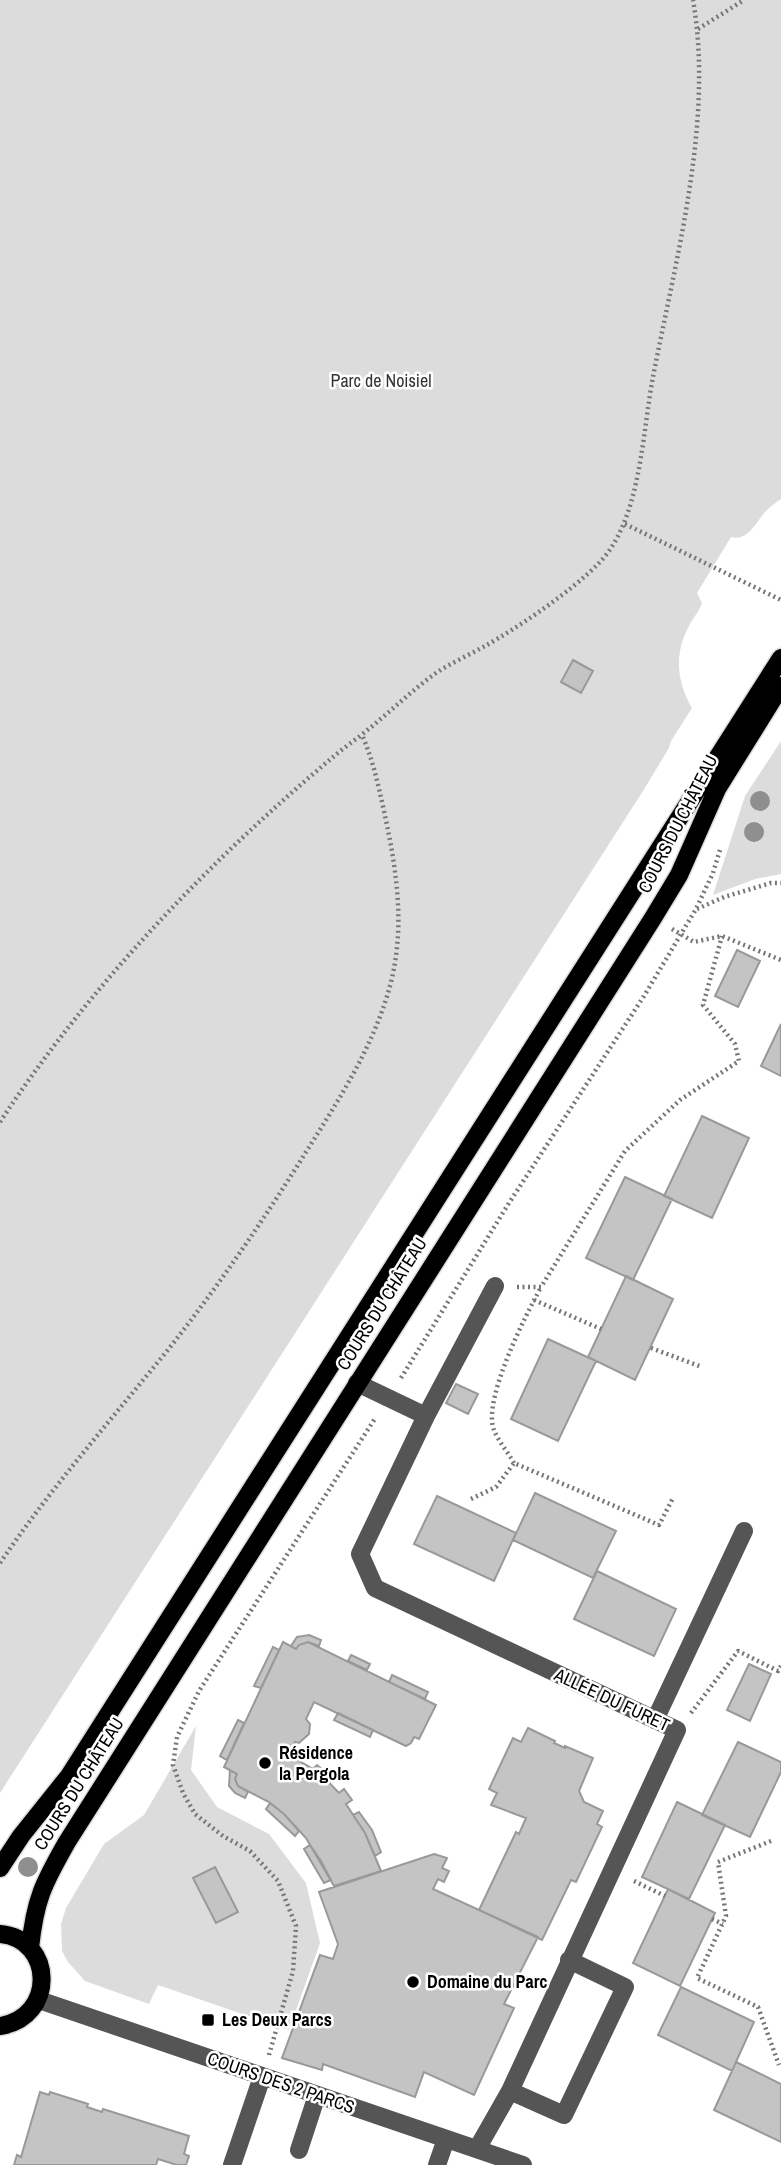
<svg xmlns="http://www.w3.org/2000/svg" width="781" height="2165" viewBox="0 0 781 2165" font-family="'Archivo Narrow',sans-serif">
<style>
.green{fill:#dcdcdc}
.building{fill:#c4c4c4;stroke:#999;stroke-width:2}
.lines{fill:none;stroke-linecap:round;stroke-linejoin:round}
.major-casing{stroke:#dbdbdb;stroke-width:21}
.path{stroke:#777;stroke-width:4.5;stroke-dasharray:2 3.5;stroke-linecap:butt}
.minor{stroke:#555;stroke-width:18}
.major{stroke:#000;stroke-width:18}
.tree{fill:#8f8f8f}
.poi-dot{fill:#000;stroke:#fff;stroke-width:2.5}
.labels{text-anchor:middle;stroke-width:5;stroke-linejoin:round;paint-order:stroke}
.park-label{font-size:18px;fill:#333;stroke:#fff}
.street-label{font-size:18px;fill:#000;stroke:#fff}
.poi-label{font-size:18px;font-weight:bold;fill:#000;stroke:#fff;text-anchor:start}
</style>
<rect width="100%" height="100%" fill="#fff"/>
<!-- green -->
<path class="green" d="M0,0H781V499C776,502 771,506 767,510C756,521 749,542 731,537L697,593L702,603C699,612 692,619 688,628C674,654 677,683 692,708L671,741L669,748L643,791L0,1793Z
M781,741V874L755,879L713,895L745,796Z
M196,1726L191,1770L217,1807L269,1834L306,1883L320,1943L289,2030L158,1985L149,2004L85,1981L68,1962L62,1951L61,1924L66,1908L104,1844L144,1815Z"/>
<!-- building -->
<path class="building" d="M573,660L593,671L581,693L561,682Z
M737,950L760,961L738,1007L715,996Z
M781,1024V1076L761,1066Z
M702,1116L749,1138L712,1218L664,1196Z
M625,1177L672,1199L633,1280L586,1258Z
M626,1276L673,1299L635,1380L588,1357Z
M548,1339L596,1361L558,1441L511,1419Z
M456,1384L478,1394L468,1414L446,1403Z
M535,1493L616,1531L593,1578L513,1540Z
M437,1496L516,1533L494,1581L414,1544Z
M597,1571L676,1609L654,1656L574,1619Z
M309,1635L321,1640L319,1646L308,1642L299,1645L296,1649L291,1646L297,1637Z
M283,1642L296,1649L299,1645L308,1642L436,1705L419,1739L414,1737L411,1743L406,1746L314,1702L306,1719L310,1724L309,1734L299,1743L295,1742L289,1755L320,1773L339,1793L344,1789L352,1800L346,1804L365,1833L381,1871L334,1886L306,1838L284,1814L269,1802L238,1786L235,1779L237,1774L224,1767Z
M273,1647L279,1650L261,1688L254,1686Z
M351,1655L370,1664L367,1670L348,1661Z
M749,1664L771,1674L750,1721L727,1710Z
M392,1675L428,1692L425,1699L389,1682Z
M338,1713L373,1730L370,1737L334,1720Z
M238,1720L244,1723L227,1760L220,1756Z
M528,1728L555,1741L554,1743L565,1748V1746L593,1758L579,1791L584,1802L603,1811L597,1824L602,1827L576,1882L571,1880L542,1940L479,1910L516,1832L519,1834L526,1818L491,1805L497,1793L489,1789L513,1738L521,1742Z
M738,1742L781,1762V1772L750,1837L702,1815Z
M317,1765L333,1779L330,1782L313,1769Z
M230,1770L237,1774L235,1779L238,1786L248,1792L245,1798L235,1793L229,1786Z
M677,1802L725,1825L689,1899L642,1877Z
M270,1803L284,1814L299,1831L295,1836L266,1809Z
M359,1812L372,1830L381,1852L375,1856L365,1833L353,1815Z
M310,1845L321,1861L331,1880L324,1883L304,1849Z
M434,1854L447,1858L442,1868L449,1871L444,1882L438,1879L433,1889L538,1937L504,2004L514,2008L474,2095L424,2072L415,2097L323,2064L322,2070L282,2058L320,1955L333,1959L338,1944L319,1892Z
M215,1867L238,1912L216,1923L193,1878Z
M668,1889L715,1913L680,1986L633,1963Z
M681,1987L754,2022L732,2071L658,2035Z
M736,2062L781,2084V2142L714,2110Z
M40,2092L49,2095L50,2092L88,2104L87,2107L102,2112L103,2109L189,2136L184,2154L189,2156L186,2165H177L158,2159L156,2165H14L17,2155L21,2157Z"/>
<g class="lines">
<defs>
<path id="major" d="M0,1868L21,1836L69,1776L781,658
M0,1934C55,1939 56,2018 0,2026
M30,1948C35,1900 43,1884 67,1842L653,918L679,875L717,789L781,686"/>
</defs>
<!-- major casing -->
<use href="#major" class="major-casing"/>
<!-- path -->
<path class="path" d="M698,29L744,0
M625,524L781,600
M697,909L724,897L771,883H781
M672,929L694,942L722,936L781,960
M0,1122C88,988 209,861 332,758C342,749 354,741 365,732C389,713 411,691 436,673C451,663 469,655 485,646C519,627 572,591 599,563C641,520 642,434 653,377C676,257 714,121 693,0
M517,1287H541L625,1151L680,1100L739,1061L735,1044L703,1005L722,936
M534,1300L601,1329
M651,1348L702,1367
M401,1378L509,1203L644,996L696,909L713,873L720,850
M514,1463C508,1452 498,1441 494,1430C482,1400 526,1315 541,1287
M471,1499L496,1487L514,1463L659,1525L673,1498
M0,1563C51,1488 110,1421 167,1351C217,1288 263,1221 306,1152C340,1098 377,1041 392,978C405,921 396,867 384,811C378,784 373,760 362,735
M691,1713L738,1651L778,1671L781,1666
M771,1841L718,1862L726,1916L697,1978L758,2007L779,2065
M634,1881L665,1896
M712,1919L723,1924
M269,2055L293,1971L296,1926L278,1881L250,1851L223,1836L195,1814L183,1793L173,1765L177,1737L199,1691L376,1417"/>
<!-- minor -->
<path class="minor" d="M357,1383L426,1416
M655,1720L744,1531
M39,2000L523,2165
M510,2091L564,2115L625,1987L569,1960
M477,2149L510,2091L677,1730L375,1588L360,1554L426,1416L495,1286
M299,2150L317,2095
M232,2165L262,2077
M437,2165L446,2139"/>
<!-- major -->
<use href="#major" class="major"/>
</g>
<!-- trees -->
<g class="tree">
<circle cx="760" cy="801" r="10"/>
<circle cx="754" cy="832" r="10"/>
<circle cx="28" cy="1867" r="10"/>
</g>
<!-- markers -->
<g class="poi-dot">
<circle cx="265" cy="1763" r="7"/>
<circle cx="413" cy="1982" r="7"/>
<rect x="201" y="2013" width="14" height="14" rx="3.5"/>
</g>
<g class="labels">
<!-- park labels -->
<g class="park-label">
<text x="381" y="387">Parc de Noisiel</text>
</g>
<!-- street labels -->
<g class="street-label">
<text transform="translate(678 824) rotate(-63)" y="6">COURS DU CHÂTEAU</text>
<text transform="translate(382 1304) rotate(-58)" y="6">COURS DU CHÂTEAU</text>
<text transform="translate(612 1700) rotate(25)" y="6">ALLÉE DU FURET</text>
<text transform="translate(79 1784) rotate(-58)" y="6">COURS DU CHÂTEAU</text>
<text transform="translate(281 2083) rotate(19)" y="6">COURS DES 2 PARCS</text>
</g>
<!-- poi labels -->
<g class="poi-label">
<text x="279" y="1759">Résidence<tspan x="279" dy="21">la Pergola</tspan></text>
<text x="427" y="1988">Domaine du Parc</text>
<text x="222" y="2026">Les Deux Parcs</text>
</g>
</g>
</svg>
